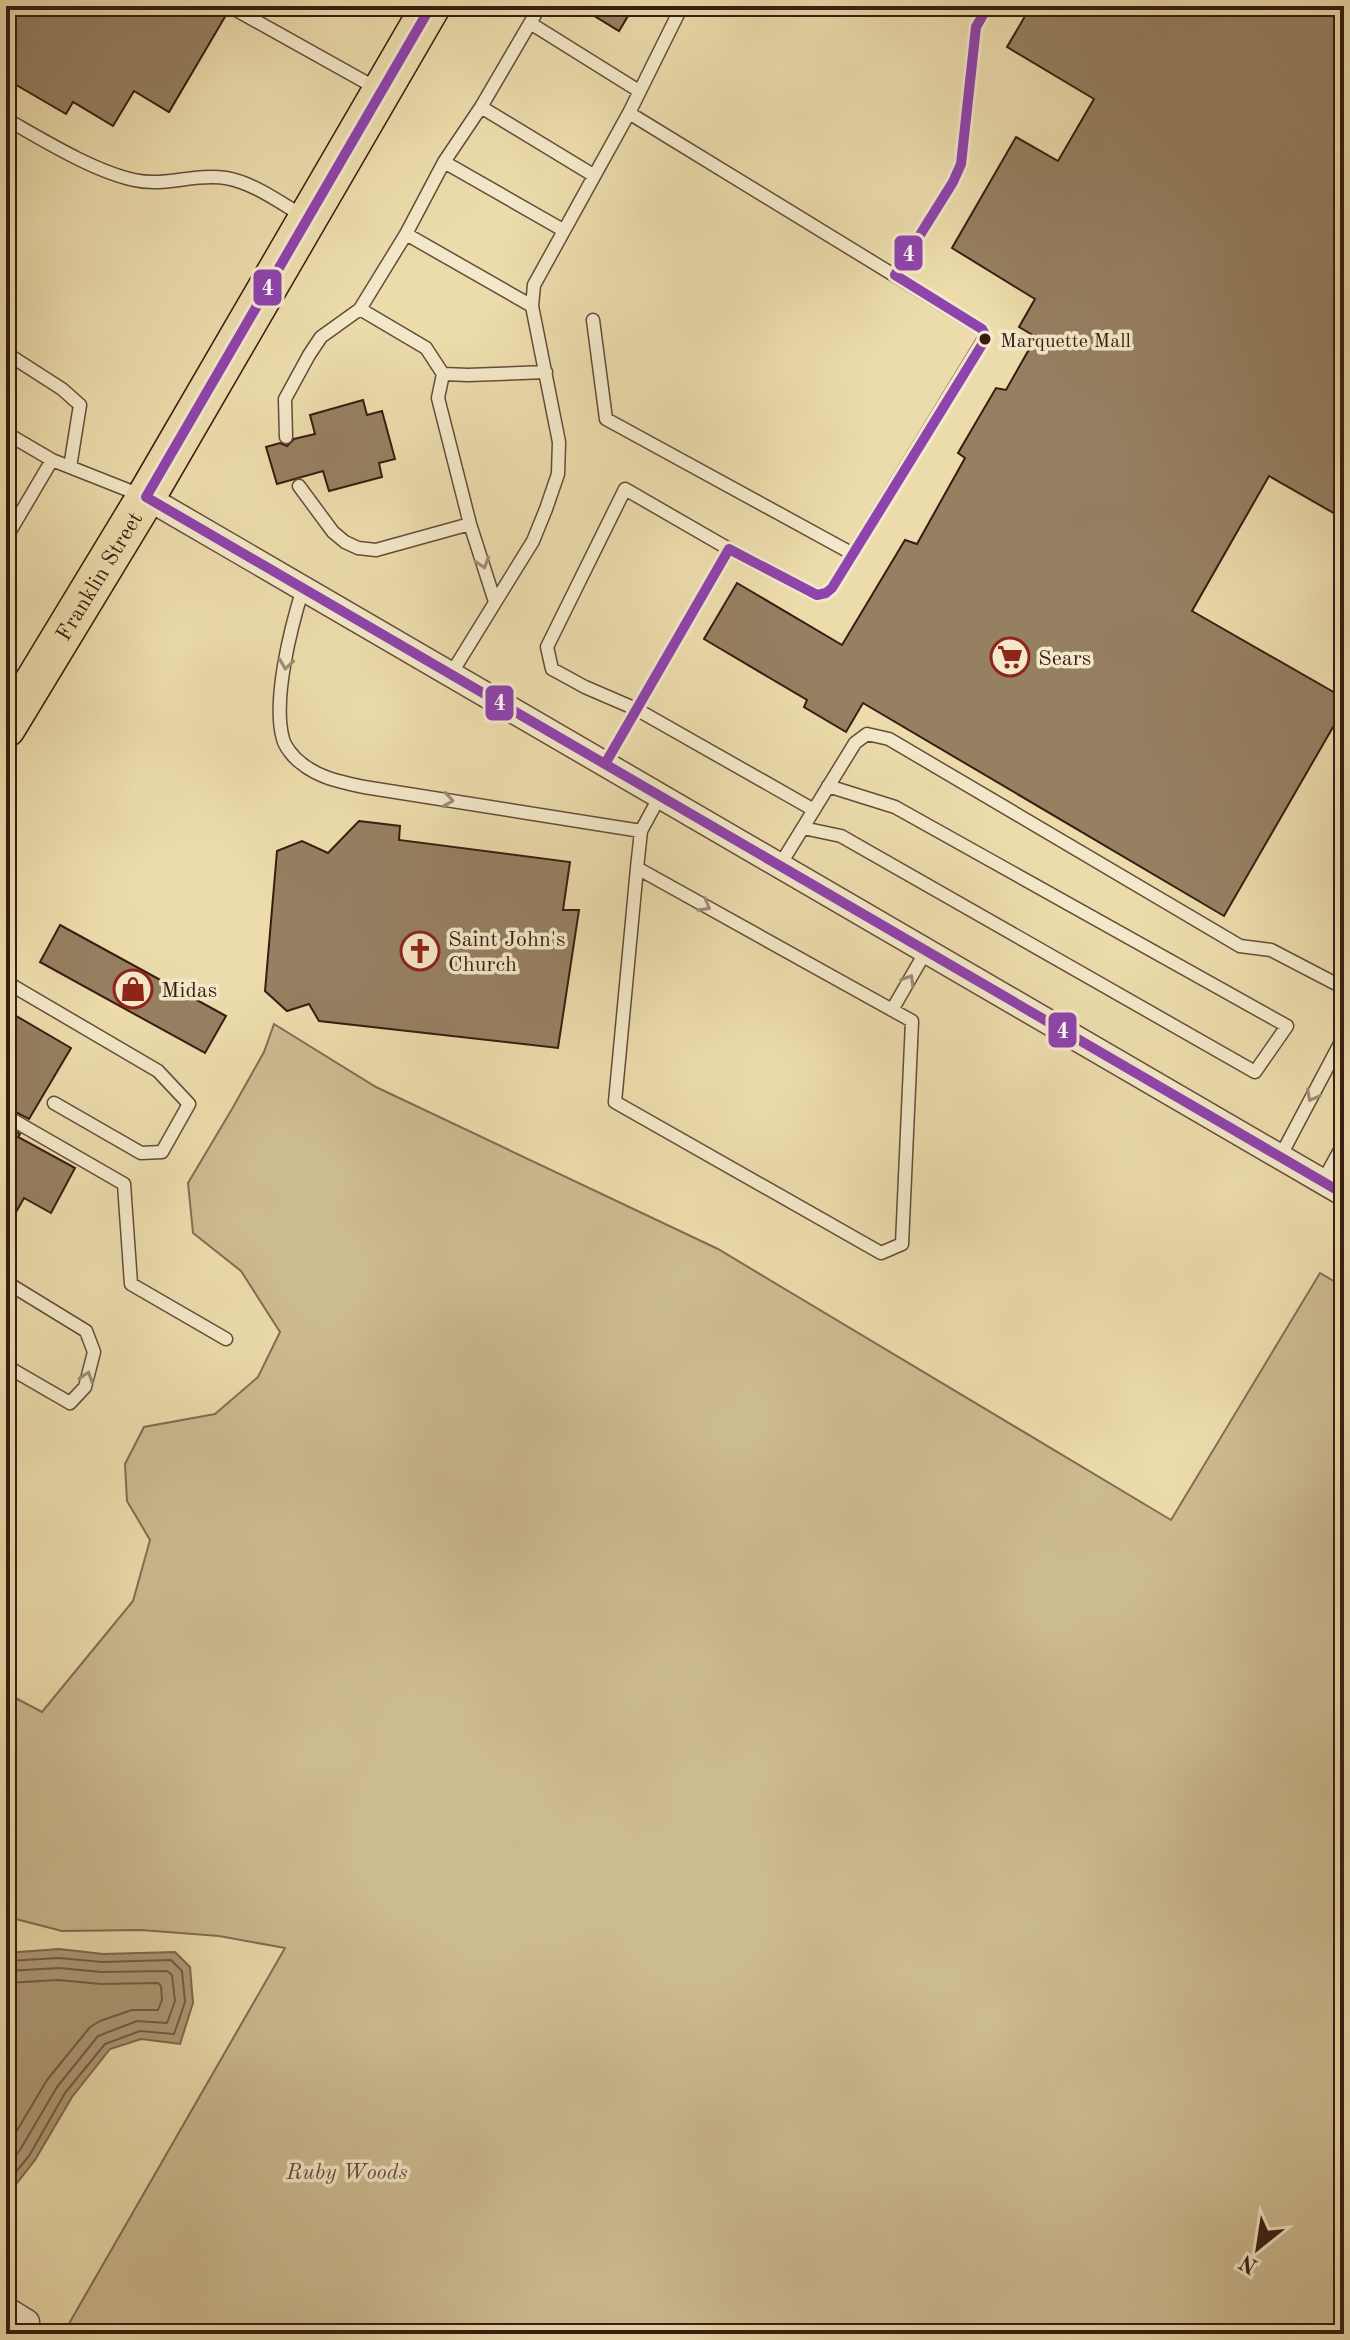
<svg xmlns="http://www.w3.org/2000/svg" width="1350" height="2340" viewBox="0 0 1350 2340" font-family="'Old Standard TT',serif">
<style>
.green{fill:#cdbb92;stroke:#826c52;stroke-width:2}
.water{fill:#af9b77;stroke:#7f684e;stroke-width:2}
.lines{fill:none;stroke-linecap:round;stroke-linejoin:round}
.shore{stroke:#745c44;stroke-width:2}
.building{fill:#968062;stroke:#381c11;stroke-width:2}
.service-casing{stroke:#654c38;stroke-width:15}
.minor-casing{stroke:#654c38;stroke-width:27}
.primary-casing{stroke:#381c11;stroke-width:41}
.service{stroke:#f3e8c9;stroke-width:12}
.minor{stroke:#f3e8c9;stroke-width:24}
.primary{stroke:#ecdcac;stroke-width:38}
.bus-1-casing{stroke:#f3e8c9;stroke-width:16}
.bus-1{stroke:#8e44ad;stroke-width:10}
.oneway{stroke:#9f8c76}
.bus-dot{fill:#381c11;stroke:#f3e8c9;stroke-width:3}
.labels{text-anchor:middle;stroke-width:7;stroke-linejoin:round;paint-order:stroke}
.bus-label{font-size:20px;fill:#381c11;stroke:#f3e8c9;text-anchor:start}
.street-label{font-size:22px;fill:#381c11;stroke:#f3e8c9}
.poi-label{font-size:22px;fill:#381c11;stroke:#f3e8c9;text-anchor:start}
.park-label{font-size:22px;font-style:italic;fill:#654c38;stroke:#f3e8c9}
.line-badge{stroke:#f3e8c9;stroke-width:3}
.badge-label{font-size:22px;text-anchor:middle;font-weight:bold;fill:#fff}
</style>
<rect width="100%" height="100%" fill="#ecdcac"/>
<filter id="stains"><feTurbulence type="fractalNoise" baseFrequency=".0025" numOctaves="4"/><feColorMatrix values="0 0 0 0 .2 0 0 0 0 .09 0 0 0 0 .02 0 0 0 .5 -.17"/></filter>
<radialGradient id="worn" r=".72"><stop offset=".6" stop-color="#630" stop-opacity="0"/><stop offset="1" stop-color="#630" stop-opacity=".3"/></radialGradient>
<!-- green -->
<path class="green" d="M274,1024L376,1087L718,1249L1171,1520L1320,1273L1344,1287V2334H63L285,1948L219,1936L141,1930L62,1931L12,1918L6,1912V1693L42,1712L133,1601L150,1540L127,1501L125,1464L144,1427L215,1414L258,1377L280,1332L241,1271L193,1233L188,1183L232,1109L264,1052Z"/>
<!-- water -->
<path class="water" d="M59,1949L103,1954L175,1952L190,1967L193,2003L180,2044L141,2039L110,2049L72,2097L35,2160L6,2197V1953Z"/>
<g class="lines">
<!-- shore -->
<path class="shore" d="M6,1961L59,1958L102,1962L171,1960L182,1971L185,2002L174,2034L140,2031L105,2044L65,2093L29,2156L6,2184
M6,1971L59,1968L102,1972L167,1971L172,1975L175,2001L167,2023L137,2021L98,2036L57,2087L20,2150L6,2168
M6,1983L58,1980L101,1984L158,1983L161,1986L162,2000L158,2010H132L100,2021L90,2027L47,2080L6,2149"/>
</g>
<!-- building -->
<path class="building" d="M6,6H220L226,15L169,112L134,91L113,126L73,102L66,114L6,79Z
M578,6H634L619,31Z
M1031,6H1344V519L1269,476L1192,611L1344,698V708L1224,916L863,703L846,732L804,707L807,700L704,639L737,583L842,645L905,540L917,544L965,458L958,453L996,388L1006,390L1036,337L1019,327L1035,299L952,248L1016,137L1058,161L1094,99L1007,47Z
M363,400L367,415L382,411L395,459L379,463L382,477L329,491L323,471L277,484L266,447L280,443L287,446L294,439L315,434L310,415Z
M359,821L400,826L399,840L570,862L563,910H579L558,1048L319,1021L309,1004L287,1011L265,991L277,851L302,841L328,853Z
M60,925L226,1016L205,1053L40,962Z
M6,1010L71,1048L29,1119L6,1107Z
M6,1126L20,1134L18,1137L75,1168L51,1213L24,1198L6,1230Z"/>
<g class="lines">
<defs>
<path id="service" d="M229,6L376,88
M530,23L639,91
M481,107L593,175
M6,119C43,140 93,171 134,180C165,187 195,173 226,178C254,183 279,202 303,216
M444,162L563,230
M406,234L444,162L481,107L540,6
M895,275L953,182L961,164L976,27L988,6
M360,309L426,348L443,374L468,375L546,372
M593,320L606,419L853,554
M6,353L62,389L80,405L70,467
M6,433L52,460
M286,437L285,399L309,355L321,337L360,309L406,234L532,306
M299,486L333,532L345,542L358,548L376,550L470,524L438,398L443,374
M470,524L495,602
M6,538L52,460L143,496
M729,549L625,489L547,647L552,669L585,687L636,709L814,810
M303,588C291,627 272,700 283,739C285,747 294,758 301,763C319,778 341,782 364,787L641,831
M451,674L533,541L546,509L558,474L559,442L532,306L534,285L629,113
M6,678L25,690
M605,764L729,549L817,595L826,593L832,588L986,336L982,329L629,113L682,6
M803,828L841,836L1255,1072L1287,1026L895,807L828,786
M780,865L855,743L867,734L889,739L1240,946L1271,950L1344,988
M637,868L912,1021L902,1244L881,1253L615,1102L637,868L641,831L660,796
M6,985L13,986L158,1071L189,1104L162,1152L141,1153L54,1103
M892,1010L926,951
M6,1116L124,1184L131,1284L226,1339
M1280,1157L1344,1036
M1323,1181L1344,1143
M6,1282L86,1331L94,1352L85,1387L70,1403L6,1366"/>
<path id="minor" d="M146,497L1344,1194
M6,2309L27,2322"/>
<g id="primary">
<path id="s1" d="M6,728L146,497L431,6"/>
</g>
</defs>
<!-- service casing -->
<use href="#service" class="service-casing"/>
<!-- minor casing -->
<use href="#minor" class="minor-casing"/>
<!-- primary casing -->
<use href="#primary" class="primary-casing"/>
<!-- service -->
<use href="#service" class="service"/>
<!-- minor -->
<use href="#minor" class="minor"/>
<!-- primary -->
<use href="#primary" class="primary"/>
<defs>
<path id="bus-1" d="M431,6L146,497L1344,1194
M605,764L729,549L817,595L826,593L832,588L983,343L986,336L982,329L895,275L953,182L961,164L976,27L988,6"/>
</defs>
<!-- bus-1 casing -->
<use href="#bus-1" class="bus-1-casing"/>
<!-- bus-1 -->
<use href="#bus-1" class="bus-1"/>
</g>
<!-- one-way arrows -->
<defs><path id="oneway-chevron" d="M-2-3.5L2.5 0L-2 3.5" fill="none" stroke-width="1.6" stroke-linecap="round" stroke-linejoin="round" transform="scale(2)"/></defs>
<g class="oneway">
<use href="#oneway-chevron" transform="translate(483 563) rotate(73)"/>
<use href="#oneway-chevron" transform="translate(286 664) rotate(98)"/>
<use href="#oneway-chevron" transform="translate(448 800) rotate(9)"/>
<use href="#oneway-chevron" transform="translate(705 906) rotate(29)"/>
<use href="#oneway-chevron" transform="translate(909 980) rotate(-59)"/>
<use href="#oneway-chevron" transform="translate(1312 1096) rotate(118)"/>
<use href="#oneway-chevron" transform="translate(87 1377) rotate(-72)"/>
</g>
<!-- icons -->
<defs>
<symbol id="supermarket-ring" viewBox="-11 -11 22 22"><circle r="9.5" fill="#f3e8c9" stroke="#8f2418" stroke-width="1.5"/><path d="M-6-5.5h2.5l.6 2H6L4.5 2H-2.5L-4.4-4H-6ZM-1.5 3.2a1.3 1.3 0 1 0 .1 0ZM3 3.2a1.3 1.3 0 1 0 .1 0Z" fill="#8f2418"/></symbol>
<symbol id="church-ring" viewBox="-11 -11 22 22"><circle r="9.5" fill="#f3e8c9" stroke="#8f2418" stroke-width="1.5"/><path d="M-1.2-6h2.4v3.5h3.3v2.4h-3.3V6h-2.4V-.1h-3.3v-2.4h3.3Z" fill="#8f2418"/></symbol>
<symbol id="shop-ring" viewBox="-11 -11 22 22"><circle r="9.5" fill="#f3e8c9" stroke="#8f2418" stroke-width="1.5"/><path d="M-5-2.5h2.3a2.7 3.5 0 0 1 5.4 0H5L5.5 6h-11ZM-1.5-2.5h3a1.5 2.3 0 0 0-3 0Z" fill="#8f2418"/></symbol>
</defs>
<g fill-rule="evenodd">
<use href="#supermarket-ring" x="988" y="635" width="44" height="44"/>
<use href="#church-ring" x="398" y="929" width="44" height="44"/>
<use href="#shop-ring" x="111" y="967" width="44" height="44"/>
</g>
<!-- markers -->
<circle class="bus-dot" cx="985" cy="339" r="7"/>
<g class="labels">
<!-- bus labels -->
<g class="bus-label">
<text x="1000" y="347">Marquette Mall</text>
</g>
<!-- street labels -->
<g class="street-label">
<text dy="8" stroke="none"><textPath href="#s1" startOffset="178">Franklin Street</textPath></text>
</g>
<!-- poi labels -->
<g class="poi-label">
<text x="1038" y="665">Sears</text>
<text x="448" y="946">Saint John's<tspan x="448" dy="25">Church</tspan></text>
<text x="161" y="997">Midas</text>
</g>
<!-- park labels -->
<g class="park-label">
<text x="347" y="2179">Ruby Woods</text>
</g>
</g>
<g class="line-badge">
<rect x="893" y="234" width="31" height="38" rx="8" fill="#8e44ad"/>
<rect x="252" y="268" width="31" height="39" rx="8" fill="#8e44ad"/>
<rect x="484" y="684" width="31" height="38" rx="8" fill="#8e44ad"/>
<rect x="1047" y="1011" width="31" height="38" rx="8" fill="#8e44ad"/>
</g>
<g class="badge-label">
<text x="909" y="261">4</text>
<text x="268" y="295">4</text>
<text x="500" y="710">4</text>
<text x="1063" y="1038">4</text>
</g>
<!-- margin -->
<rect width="1350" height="2340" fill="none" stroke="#ecdcac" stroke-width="32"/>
<rect x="8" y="8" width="1334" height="2324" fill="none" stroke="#381c11" stroke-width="4"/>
<rect x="16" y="16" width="1318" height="2308" fill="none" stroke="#381c11" stroke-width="2"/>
<!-- north arrow -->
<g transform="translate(1258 2248) rotate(210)" stroke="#f3e8c9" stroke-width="6" paint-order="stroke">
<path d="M0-6L14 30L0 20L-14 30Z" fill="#381c11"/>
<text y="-12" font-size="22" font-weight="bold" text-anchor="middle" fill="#381c11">N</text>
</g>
<rect width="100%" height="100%" filter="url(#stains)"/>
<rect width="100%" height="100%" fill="url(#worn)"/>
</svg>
